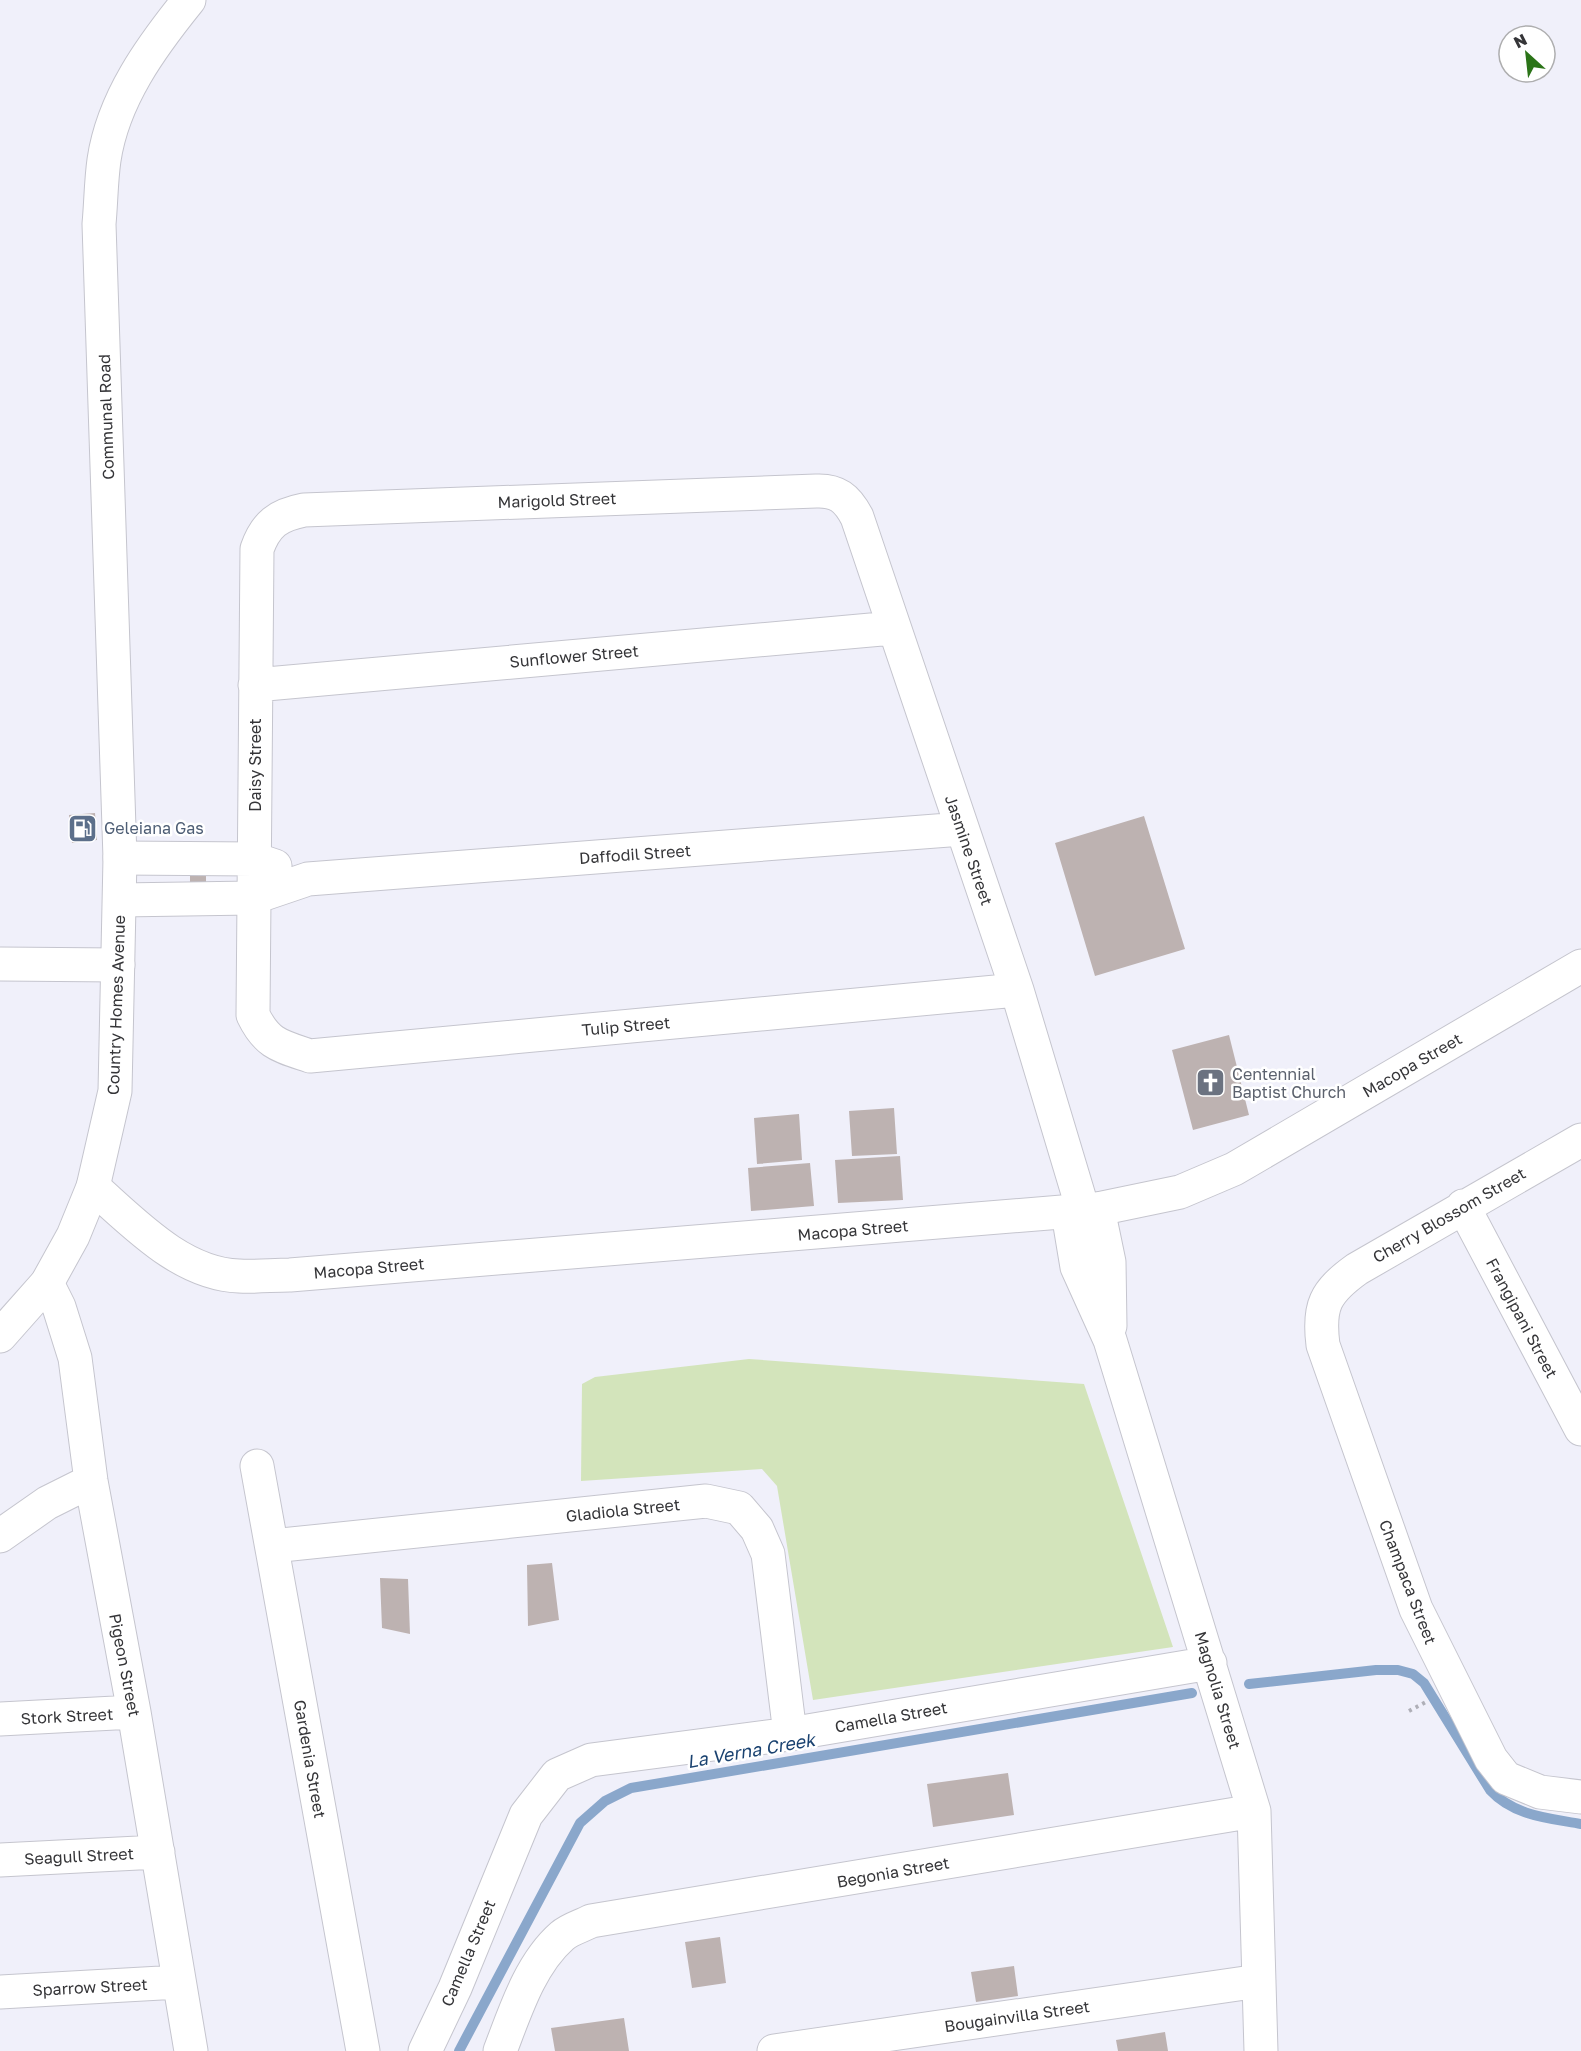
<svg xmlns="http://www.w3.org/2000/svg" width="1581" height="2051" viewBox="0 0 1581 2051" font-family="'Golos Text',sans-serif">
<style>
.green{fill:#d3e4bb}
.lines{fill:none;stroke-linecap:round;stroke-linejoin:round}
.stream{stroke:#8aa7cb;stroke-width:10}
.building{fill:#bdb2b1}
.minor-casing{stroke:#c5c5ce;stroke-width:35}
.tertiary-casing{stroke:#c5c5ce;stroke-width:35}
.secondary-casing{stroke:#c5c5ce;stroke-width:35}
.path{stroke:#afafb7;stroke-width:4;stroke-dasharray:3 4.5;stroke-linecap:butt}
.minor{stroke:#fff;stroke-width:33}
.tertiary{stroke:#fff;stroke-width:33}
.secondary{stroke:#fff;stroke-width:33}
.labels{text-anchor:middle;stroke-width:5;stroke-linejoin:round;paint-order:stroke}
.street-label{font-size:16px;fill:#353538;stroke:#fff}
.service-label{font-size:16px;fill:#4e5e75;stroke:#fff;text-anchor:start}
.worship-label{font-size:16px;fill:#5b616d;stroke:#fff;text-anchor:start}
.water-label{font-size:18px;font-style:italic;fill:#1a4270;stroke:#fff}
</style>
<rect width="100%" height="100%" fill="#f0f0fa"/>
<!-- green -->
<path class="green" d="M749,1359L1084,1384L1173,1647L813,1700L777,1486L762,1469L581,1481L582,1384L595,1377Z"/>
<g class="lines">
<!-- stream -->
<path class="stream" d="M1249,1684L1376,1670H1398L1413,1674L1424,1683L1490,1790C1514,1816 1548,1818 1581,1824
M459,2051L580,1823L605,1801L631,1788L1192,1693"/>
</g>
<!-- building -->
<path class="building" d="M95,813L97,840L72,843L69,815Z
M1144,816L1185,949L1095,976L1055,843Z
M190,871H206V888H190Z
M1229,1035L1249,1115L1193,1130L1172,1050Z
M894,1108L897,1154L852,1156L849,1111Z
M799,1114L802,1160L757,1164L754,1118Z
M900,1156L903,1200L838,1203L835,1160Z
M810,1163L814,1206L751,1211L748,1168Z
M552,1563L559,1620L528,1626L527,1565Z
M380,1578L408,1579L410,1634L382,1628Z
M1008,1773L1014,1815L933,1827L927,1784Z
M720,1937L726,1983L692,1988L685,1942Z
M1014,1966L1018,1996L976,2002L971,1972Z
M624,2018L629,2051H555L551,2028Z
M1165,2032L1168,2051H1118L1116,2040Z"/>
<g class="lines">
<defs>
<path id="minor" d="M255,685L893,628
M120,858L254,859L275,866
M120,900L252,898L308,879L962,829
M0,964L118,965
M1017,990L310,1056C280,1046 267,1044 253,1015L257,549C266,524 278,515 304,510L816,491C837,490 847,498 857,517L1017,990L1083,1210
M1581,1140L1357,1269C1325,1292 1318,1306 1323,1345L1416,1609L1491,1759L1506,1778L1540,1792L1581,1797
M1463,1206L1581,1429
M1098,1209L1109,1262L1110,1326
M1068,1213L1077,1267L1110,1340L1254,1811L1261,2051
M47,1283L59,1307L75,1358L91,1481L134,1712L191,2051
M257,1466L363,2051
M0,1536L47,1503L91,1481
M272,1546L706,1501L739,1508L757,1529L768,1554L790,1734
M0,1719L134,1712
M0,1860L158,1852
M0,1992L179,1982
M425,2051L455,1988L526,1815L557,1775L591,1760L790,1734L1210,1663
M500,2051C515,2012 530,1964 562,1936C570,1929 582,1926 591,1921L1254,1811
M774,2051L1259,1981"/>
<path id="tertiary" d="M93,1187C134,1223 181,1274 239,1276C256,1277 273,1275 290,1275L1098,1209L1180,1192L1234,1169L1581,966"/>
<path id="secondary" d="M0,1336L47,1283L73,1236L93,1187L115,1091L120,858L99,224C101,203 101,181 104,160C113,99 151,47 189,0"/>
</defs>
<!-- minor casing -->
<use href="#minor" class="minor-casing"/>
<!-- tertiary casing -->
<use href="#tertiary" class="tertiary-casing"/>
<!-- secondary casing -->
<use href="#secondary" class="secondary-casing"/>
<!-- path -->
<path class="path" d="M1409,1711L1426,1702"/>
<!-- minor -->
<use href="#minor" class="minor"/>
<!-- tertiary -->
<use href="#tertiary" class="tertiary"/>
<!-- secondary -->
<use href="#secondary" class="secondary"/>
</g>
<!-- icons -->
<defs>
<symbol id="fuel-square" viewBox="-11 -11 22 22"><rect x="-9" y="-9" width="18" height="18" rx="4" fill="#5c6f8a" stroke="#fff"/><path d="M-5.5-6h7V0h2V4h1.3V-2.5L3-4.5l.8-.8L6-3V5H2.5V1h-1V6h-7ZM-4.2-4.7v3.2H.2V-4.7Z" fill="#fff"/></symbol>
<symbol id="church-square" viewBox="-11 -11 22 22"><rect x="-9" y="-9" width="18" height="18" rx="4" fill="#6b7280" stroke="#fff"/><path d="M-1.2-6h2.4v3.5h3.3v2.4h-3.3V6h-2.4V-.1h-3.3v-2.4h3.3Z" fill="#fff"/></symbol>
</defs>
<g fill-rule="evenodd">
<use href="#fuel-square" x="66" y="812" width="33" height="33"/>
<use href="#church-square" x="1194" y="1066" width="33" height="33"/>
</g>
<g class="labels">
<!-- street labels -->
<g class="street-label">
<text transform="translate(106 417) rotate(-92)" y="6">Communal Road</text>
<text transform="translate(557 500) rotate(-2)" y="6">Marigold Street</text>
<text transform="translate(574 656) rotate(-5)" y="6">Sunflower Street</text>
<text transform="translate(255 765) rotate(-90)" y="6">Daisy Street</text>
<text transform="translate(969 850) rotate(71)" y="6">Jasmine Street</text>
<text transform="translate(635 854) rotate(-4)" y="6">Daffodil Street</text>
<text transform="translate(116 1005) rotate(-88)" y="6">Country Homes Avenue</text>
<text transform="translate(626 1026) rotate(-5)" y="6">Tulip Street</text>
<text transform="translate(1412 1065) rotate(-30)" y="6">Macopa Street</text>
<text transform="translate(1449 1215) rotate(-30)" y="6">Cherry Blossom Street</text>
<text transform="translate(853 1230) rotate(-5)" y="6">Macopa Street</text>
<text transform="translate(369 1268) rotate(-5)" y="6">Macopa Street</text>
<text transform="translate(1522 1318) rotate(62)" y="6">Frangipani Street</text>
<text transform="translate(623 1510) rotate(-6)" y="6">Gladiola Street</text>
<text transform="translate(1408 1582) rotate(69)" y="6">Champaca Street</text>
<text transform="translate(125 1665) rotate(79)" y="6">Pigeon Street</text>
<text transform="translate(1218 1690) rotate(73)" y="6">Magnolia Street</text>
<text transform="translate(67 1716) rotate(-3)" y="6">Stork Street</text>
<text transform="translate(891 1717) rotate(-10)" y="6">Camella Street</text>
<text transform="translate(310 1759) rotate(80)" y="6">Gardenia Street</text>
<text transform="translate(79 1856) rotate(-3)" y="6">Seagull Street</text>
<text transform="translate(893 1872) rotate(-10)" y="6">Begonia Street</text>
<text transform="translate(468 1953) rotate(-67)" y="6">Camella Street</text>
<text transform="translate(90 1987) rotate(-3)" y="6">Sparrow Street</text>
<text transform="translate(1017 2016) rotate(-8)" y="6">Bougainvilla Street</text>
</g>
<!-- service labels -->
<g class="service-label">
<text x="104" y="834">Geleiana Gas</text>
</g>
<!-- worship labels -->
<g class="worship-label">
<text x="1232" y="1080">Centennial<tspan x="1232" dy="18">Baptist Church</tspan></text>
</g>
<!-- water labels -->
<g class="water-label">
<text transform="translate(751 1751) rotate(-10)" y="6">La Verna Creek</text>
</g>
</g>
<!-- north arrow -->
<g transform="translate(1527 54) rotate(333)"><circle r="28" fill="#ffffff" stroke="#aeaeaf" stroke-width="1.5"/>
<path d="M0-4.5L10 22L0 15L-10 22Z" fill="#2b7418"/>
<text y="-9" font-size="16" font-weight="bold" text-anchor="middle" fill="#353538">N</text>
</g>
</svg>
